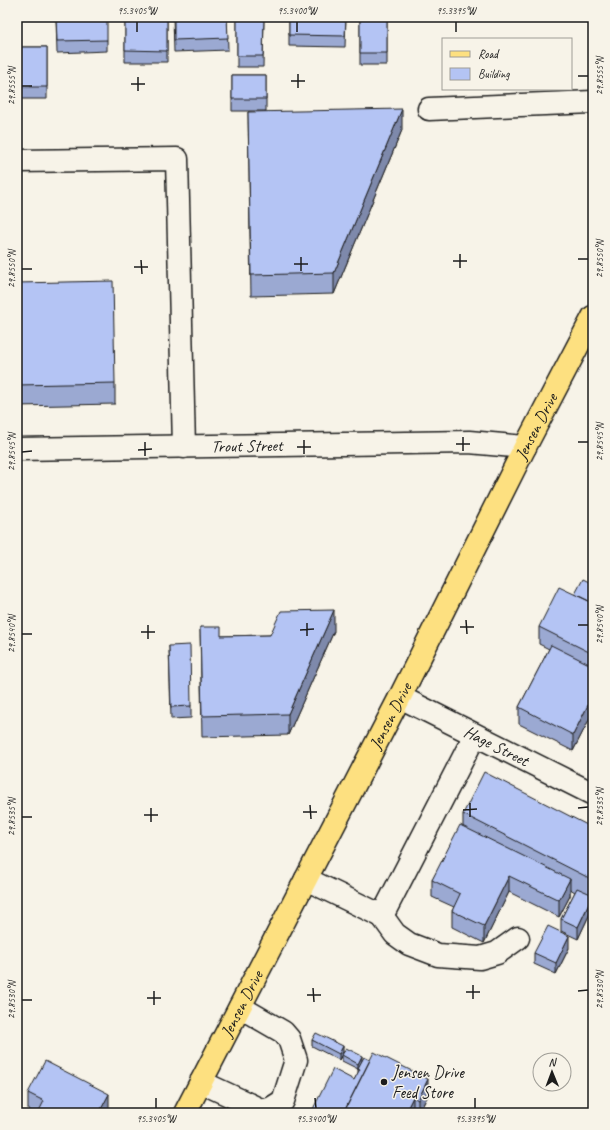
<svg xmlns="http://www.w3.org/2000/svg" width="610" height="1130" viewBox="0 0 610 1130" font-family="Caveat,sans-serif">
<style>
.lines{fill:none;stroke-linecap:round;stroke-linejoin:round}
.minor-casing{stroke:#1c1c1c;stroke-width:25}
.major-casing{stroke:#1c1c1c;stroke-width:25}
.minor{stroke:#f7f3e8;stroke-width:22}
.major{stroke:#fde080;stroke-width:22}
.wall{fill:#9ba9d2;stroke:#1c1c1c}
.shaded-wall{fill:#7e89ab;stroke:#1c1c1c}
.building{fill:#b4c4f4;stroke:#1c1c1c}
.ticks{fill:none;stroke:#1c1c1c;stroke-width:1.5}
.poi-dot{fill:#1c1c1c;stroke:#f7f3e8;stroke-width:1.5}
.labels{text-anchor:middle;stroke-width:3;stroke-linejoin:round;paint-order:stroke}
.street-label{font-size:17px;fill:#1c1c1c;stroke:#f7f3e8}
.poi-label{font-size:17px;fill:#1c1c1c;stroke:#f7f3e8;text-anchor:start}
.neatline{fill:none;stroke:#1c1c1c;stroke-width:1.5}
.ticks-label{font-size:10px;text-anchor:middle;fill:#1c1c1c}
</style>
<rect width="100%" height="100%" fill="#f7f3e8"/>
<filter id="ink" filterUnits="userSpaceOnUse"><feTurbulence type="fractalNoise" baseFrequency=".025" numOctaves="2"/><feDisplacementMap in="SourceGraphic" scale="8" xChannelSelector="R" yChannelSelector="G"/><feConvolveMatrix kernelMatrix="1 2 1 2 8 2 1 2 1" color-interpolation-filters="sRGB"/></filter>
<g filter="url(#ink)">
<g class="lines">
<defs>
<g id="minor">
<path d="M429,109L593,102"/>
<path d="M17,161L177,159L184,447"/>
<path id="s1" d="M17,449L469,442L525,447"/>
<path id="s2" d="M400,697L593,794"/>
<path d="M306,879L382,916L475,735"/>
<path d="M382,916L395,934L409,944L438,955L480,958L497,953L518,938"/>
<path d="M201,1082L261,1110L270,1109L283,1101L296,1060L289,1039L283,1032L240,1007"/>
</g>
<g id="major">
<path id="s3" d="M185,1113L400,697L525,447L593,317"/>
</g>
</defs>
<!-- minor casing -->
<use href="#minor" class="minor-casing"/>
<!-- major casing -->
<use href="#major" class="major-casing"/>
<!-- minor -->
<use href="#minor" class="minor"/>
<!-- major -->
<use href="#major" class="major"/>
</g>
<!-- wall -->
<path class="wall" d="M56,17L107,40V51L57,53Z
M125,17H167V62H125Z
M173,17H227L228,50L174,52Z
M237,17H264L263,67H237Z
M289,17H346L345,47L289,46Z
M360,17H387V65H360Z
M17,47H47V99H17Z
M232,75H266V111H232Z
M248,112L402,130L334,294L251,296Z
M17,283L115,383V404L17,406Z
M593,584V712L573,751L519,724V707L549,649L539,644V627L575,594Z
M200,627L221,636L270,635L334,631L288,735L202,737Z
M169,646L191,706V718L171,719Z
M463,814L593,828V907L578,939L561,931V919L575,892L570,889V896L559,917L509,892L484,943L452,927V911L454,907L432,897V880L463,826Z
M569,948L556,974L534,964V953Z
M312,1040L362,1060L428,1095L419,1113H311L354,1080L358,1073V1069L342,1061V1055L339,1060L312,1046Z
M28,1093L109,1110L108,1113H35L28,1109Z"/>
<!-- shaded-wall -->
<path class="shaded-wall" d="M402,109V130L334,294V273Z
M334,610V631L288,735V714Z
M593,695V712L573,751V735Z
M509,876V892L484,943V926Z
M570,879V896L559,917V900Z
M593,896V907L578,939V927Z
M569,936V948L556,974V963Z
M343,1046V1052L339,1060V1054Z
M362,1056V1062L358,1070V1064Z
M428,1079V1095L419,1113H418V1100Z
M109,1094V1110L108,1113H99Z
M413,1097V1113H405Z"/>
<!-- building -->
<path class="building" d="M56,17H107V40L57,41Z
M125,17H167V51L125,50Z
M174,17H227L228,38L174,40Z
M237,17H264L263,56H237Z
M289,17H346L345,36L289,35Z
M360,17H387V53H360Z
M17,47H47V87H17Z
M232,75H266V99H232Z
M402,109L334,273L251,275L248,112Z
M113,281L115,383L17,385V283Z
M583,579L593,584V603L575,594Z
M559,587L593,603V654L539,627Z
M334,610L288,714L202,716L200,627H221V636L270,635L281,611Z
M190,645L191,706L171,707L169,646Z
M551,645L593,666V695L573,735L519,707Z
M484,772L593,828V880L463,814Z
M460,825L570,879L559,900L509,876L484,926L452,911L460,894L432,880Z
M577,888L593,895L578,927L561,919Z
M548,926L569,936L556,963L534,953Z
M316,1033L343,1046L339,1054L312,1040Z
M346,1048L362,1056L358,1064L342,1055Z
M374,1052L428,1079L418,1100L413,1097L405,1113H351L345,1110Z
M364,1057L370,1060L345,1110V1113H311L333,1069L354,1080L360,1069L358,1068Z
M45,1061L109,1094L99,1113H38L44,1101L28,1093Z"/>
</g>
<!-- ticks -->
<path class="ticks" d="M137,22V32M297,22V32M456,22V32M298,74V88M578,76H588M138,77V91M291,81H305M131,84H145M22,86H32M460,254V268M301,257V271M578,259H588M141,260L142,274M453,261H467M294,264H308M134,267H148M22,269H32M463,437V451M304,440V454M145,442V456M578,442H588M456,444H470M297,447H311M138,450L152,449M22,452L32,451M466,620L467,634M307,623V636M148,625V639M578,625H588M460,627H474M300,630L314,629M141,632H155M22,634H32M470,803V817M310,805L311,819M151,808V822M578,808L588,807M463,810L477,809M303,812H317M144,815H158M22,817H32M473,985V999M313,988L314,1002M154,991V1005M578,991L588,990M466,992H480M307,995H321M147,998H161M22,1000H32M156,1098V1108M315,1098L316,1108M475,1098V1108"/>
<!-- markers -->
<circle class="poi-dot" cx="384" cy="1082" r="4"/>
<g class="labels">
<!-- street labels -->
<g class="street-label">
<text dy="6" stroke="none"><textPath href="#s3" startOffset="771">Jensen Drive</textPath></text>
<text dy="6" stroke="none"><textPath href="#s1" startOffset="230">Trout Street</textPath></text>
<text dy="6" stroke="none"><textPath href="#s3" startOffset="447">Jensen Drive</textPath></text>
<text dy="6" stroke="none"><textPath href="#s2" startOffset="108">Hage Street</textPath></text>
<text dy="6" stroke="none"><textPath href="#s3" startOffset="123">Jensen Drive</textPath></text>
</g>
<!-- poi labels -->
<g class="poi-label">
<text x="392" y="1078">Jensen Drive<tspan x="392" dy="20">Feed Store</tspan></text>
</g>
</g>
<!-- margin -->
<rect width="610" height="1130" fill="none" stroke="#f7f3e8" stroke-width="44"/>
<!-- legend -->
<rect x="442" y="38" width="130" height="52" fill="#f7f3e8" stroke="#9f9d96"/>
<rect x="450" y="51" width="20" height="6" fill="#fde080" stroke="#9f9d96"/>
<text x="478" y="58" font-size="12" fill="#1c1c1c">Road</text>
<rect x="450" y="68" width="20" height="12" fill="#b4c4f4" stroke="#9f9d96"/>
<text x="478" y="78" font-size="12" fill="#1c1c1c">Building</text>
<!-- north arrow -->
<g transform="translate(552 1072) rotate(359)"><circle r="19" fill="#f7f3e8" stroke="#9f9d96"/>
<path d="M0-3L7 15L0 10L-7 15Z" fill="#1c1c1c"/>
<text y="-6" font-size="11" font-weight="bold" text-anchor="middle" fill="#1c1c1c">N</text>
</g>
<rect x="22" y="22" width="566" height="1086" class="neatline"/>
<g class="ticks-label">
<text x="137" y="14">95.3405°W</text>
<text x="297" y="14">95.3400°W</text>
<text x="456" y="14">95.3395°W</text>
<text transform="translate(599 76) rotate(-90)" y="4">29.8555°N</text>
<text transform="translate(11 86) rotate(-90)" y="4">29.8555°N</text>
<text transform="translate(599 259) rotate(-90)" y="4">29.8550°N</text>
<text transform="translate(11 269) rotate(-90)" y="4">29.8550°N</text>
<text transform="translate(599 442) rotate(-90)" y="4">29.8545°N</text>
<text transform="translate(11 452) rotate(-90)" y="4">29.8545°N</text>
<text transform="translate(599 625) rotate(-90)" y="4">29.8540°N</text>
<text transform="translate(11 634) rotate(-90)" y="4">29.8540°N</text>
<text transform="translate(599 807) rotate(-90)" y="4">29.8535°N</text>
<text transform="translate(11 817) rotate(-90)" y="4">29.8535°N</text>
<text transform="translate(599 990) rotate(-90)" y="4">29.8530°N</text>
<text transform="translate(11 1000) rotate(-90)" y="4">29.8530°N</text>
<text x="156" y="1122">95.3405°W</text>
<text x="316" y="1122">95.3400°W</text>
<text x="475" y="1122">95.3395°W</text>
</g>
</svg>
